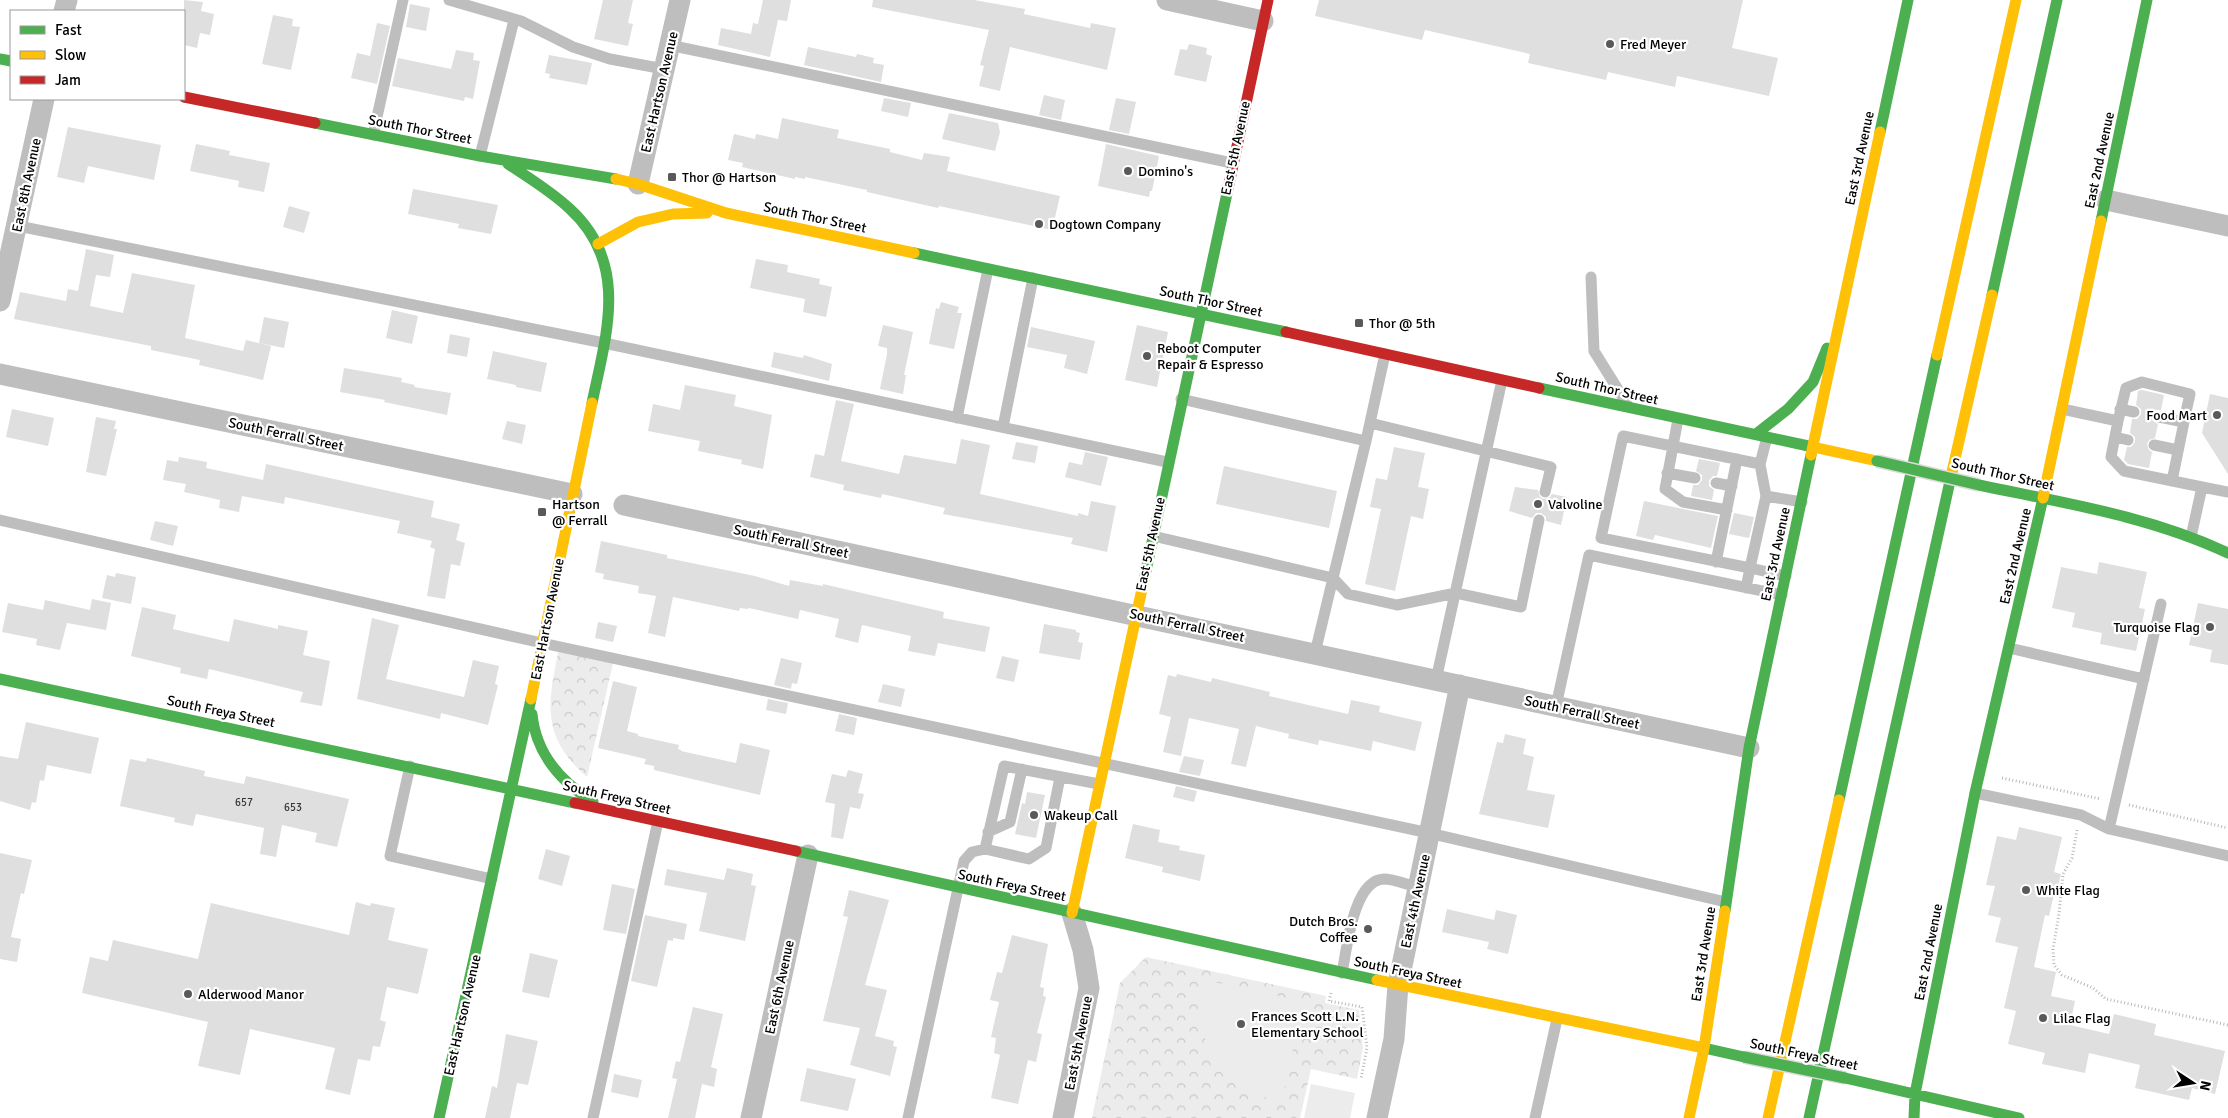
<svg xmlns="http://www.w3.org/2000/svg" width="2228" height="1118" viewBox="0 0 2228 1118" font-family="Signika,sans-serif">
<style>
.forest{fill:url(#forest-crowns)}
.pitch{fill:#ececec}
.building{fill:#dfdfdf}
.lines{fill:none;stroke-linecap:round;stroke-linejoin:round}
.path{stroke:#b9b9b9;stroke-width:3;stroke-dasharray:1 2.5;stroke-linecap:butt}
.lane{stroke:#bebebe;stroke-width:11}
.street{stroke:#bebebe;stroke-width:21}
.fast{stroke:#4caf50;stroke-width:11}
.slow{stroke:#ffc107;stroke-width:11}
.jam{stroke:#c62828;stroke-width:11}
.fast-bridge-casing{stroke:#dbdbdb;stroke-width:14;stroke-linecap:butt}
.fast-bridge{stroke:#4caf50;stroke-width:11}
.poi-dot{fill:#595959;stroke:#fff;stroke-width:2}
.labels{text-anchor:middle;stroke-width:4.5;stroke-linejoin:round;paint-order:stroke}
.number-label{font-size:11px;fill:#383838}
.poi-label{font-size:14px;fill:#000;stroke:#fff;text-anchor:start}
.street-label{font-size:14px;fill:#000;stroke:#fff}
</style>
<defs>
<pattern id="forest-crowns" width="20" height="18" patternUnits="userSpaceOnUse" patternTransform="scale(1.25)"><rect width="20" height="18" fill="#ececec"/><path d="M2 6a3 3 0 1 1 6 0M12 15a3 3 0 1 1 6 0" fill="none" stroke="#c9c9c9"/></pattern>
</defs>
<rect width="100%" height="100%" fill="#fff"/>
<!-- forest -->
<path class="forest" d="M559,648L614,659L587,777C540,736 548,703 559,648Z
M1146,957L1326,996L1325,1003L1359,1010L1363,1048L1357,1079L1311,1069L1300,1118H1092L1120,983Z"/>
<!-- pitch -->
<path class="pitch" d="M1200,979L1296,1000L1302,1008L1281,1104C1244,1090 1211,1066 1201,1026C1197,1011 1199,995 1200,979Z
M1311,1084L1355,1093L1350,1118H1304Z"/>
<!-- building -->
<path class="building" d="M184,0L203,2L201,11L214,14L210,35L200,33L197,48L184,45Z
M603,0H633L628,23L633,24L628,46L594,39Z
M763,0H791L787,21L778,20L770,57L718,45L721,28L751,34L753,23L758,24Z
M873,0H974L1025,9L1024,14L1090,28L1091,23L1116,28L1107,70L1010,47L1000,91L979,86L984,66L980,65L989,30L872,7Z
M1319,0H1743L1732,48L1778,58L1769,96L1677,76L1675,87L1608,72L1606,80L1528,63L1530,54L1425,30L1422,40L1315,16Z
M410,4L430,8L426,31L406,27Z
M273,15L293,19L292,26L300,27L291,70L262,64Z
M377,23L390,26L377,84L351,78L357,53L370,56Z
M1189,44L1207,48L1206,54L1212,56L1206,82L1174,75L1180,49L1187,50Z
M808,47L856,57L857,54L874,58L873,63L884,65L881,82L804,65Z
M456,50L474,53L473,60L480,61L473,99L465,97L464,101L392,86L398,58L451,69Z
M549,55L592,63L587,85L549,78L550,74L545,73Z
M1044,95L1065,100L1061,120L1039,115Z
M884,98L911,103L908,117L881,111Z
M1116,98L1136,102L1129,134L1109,130Z
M949,113L998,123L1000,132L995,151L942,139Z
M782,118L839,130L837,138L890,149V152L922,160L924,153L950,157L947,171L1060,196L1052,230L939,206L938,208L867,192V190L805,177V179L795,177V179L742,167L743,163L728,160L734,134L755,139L756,134L778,139Z
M68,127L161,145L154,180L88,166L84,183L57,177Z
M196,144L230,151L229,155L270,163L264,192L238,187L239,181L190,171Z
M1106,144L1159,156L1152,191H1150L1149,197L1098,186Z
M413,189L498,205L491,234L458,228L459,224L408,214Z
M289,206L310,212L304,233L283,227Z
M86,249L114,255L110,277L96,275L90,306L123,313L132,273L195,285L185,338L243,351L246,340L271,346L263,380L199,365L200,360L151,350V346L14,319L20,292L66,301L68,289L78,291Z
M756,259L788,265L787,272L820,279L819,284L832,287L826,317L803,312L805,299L750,288Z
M941,302L959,307L957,313H962L954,349L929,344L936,308L939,309Z
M392,310L418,316L412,344L386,338Z
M264,317L289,322L284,348L259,343Z
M883,325L913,332L904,375H906L903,394L880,389L887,354V348L878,346Z
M1137,325L1168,332L1157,387L1125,380Z
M1031,327L1095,341L1087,374L1064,368L1067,355L1027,347Z
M450,334L470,338L467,357L447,353Z
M493,351L547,363L541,392L516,387V385L487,379Z
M774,352L803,358L804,355L832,364L829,381L771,367Z
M344,368L402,378L401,382L415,385L414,387L451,393L447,415L384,402L385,400L340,392Z
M685,385L736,395L734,406L772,415L763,469L741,464L742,460L698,451L700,441L648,431L653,404L680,410Z
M2142,390L2164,395L2161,410H2156L2152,415V420L2158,424L2155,438L2149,440L2147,444L2149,450L2152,452L2149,468L2128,464L2124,460L2127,447H2131L2135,442V437L2130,433L2132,419H2137L2141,414V409L2136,405L2138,391Z
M2210,394L2228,398V474L2202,433Z
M836,400L854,404L841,461L899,474L904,455L956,464L961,439L990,445L980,494L1078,516V513L1088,516L1091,501L1116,506L1107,552L1071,544L1073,538L943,514L945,508L882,494L881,498L843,490L844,485L810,477L815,454L824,456Z
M12,409L54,418L48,446L6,437Z
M96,417L116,421L114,429H117L106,476L86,472Z
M507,421L526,425L522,444L502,439Z
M1016,442L1038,446L1035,463L1012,459Z
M1394,447L1425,453L1418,487L1429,489L1423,519L1411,516L1395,591L1365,584L1381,509L1370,507L1376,478L1387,480Z
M1085,452L1108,457L1101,486L1065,477L1069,462L1082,465Z
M179,457L207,462L206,468L263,480L266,464L434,501L431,517L460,524L456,540L465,543L460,566L451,564L445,599L427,596L435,549L430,547L432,541L397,533L400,521L285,497L284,504L242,496L239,512L219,508L220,500L184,492L186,484L163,480L167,460L178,462Z
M1699,459L1720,463L1717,476H1713L1709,481V486L1714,490L1712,500L1691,496L1693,485H1698L1702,480V475L1696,471Z
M1224,466L1337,491L1329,528L1216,504Z
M1515,487L1538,490L1540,497L1544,499L1550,497L1552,494L1567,497L1561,525L1546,521V517L1541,513H1536L1532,518L1509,511Z
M1644,501L1718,516L1711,548L1655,535L1653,540L1636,536Z
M1734,513L1754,517L1749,538L1729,534Z
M155,521L178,526L173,546L150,540Z
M601,541L667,555V558L755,576L789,586L790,580L823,586V584L944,612L943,618L990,627L985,652L938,643L935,656L908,651L911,636L862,625L858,643L835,637L839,619L800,610L798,619L749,608L748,609L740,608L739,611L673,597L665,637L648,633L656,596L638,593L639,586L603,579L604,574L595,572Z
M2099,562L2147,572L2139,608L2145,609L2136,651L2100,644L2102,633L2072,627L2075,613L2052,608L2061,567L2097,574Z
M116,573L136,577L131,604L102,598L107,575L115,577Z
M92,599L111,603L106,630L67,623L60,650L36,645L37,639L2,632L8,603L43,610L45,600L90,610Z
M2198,603L2228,609V665L2210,662L2212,650L2189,645Z
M142,607L176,615L173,629L229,642L234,619L278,629V625L308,631L303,655L330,661L322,706L300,702L303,692L209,669L207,679L180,673L181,668L131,656Z
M372,618L399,625L386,679L464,697L473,660L499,666L495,684L498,685L488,725L441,713L440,719L357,699Z
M598,622L617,626L613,642L595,638Z
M1044,624L1076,630V632L1080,633L1078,642L1083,643L1080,660L1039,653Z
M1002,656L1019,660L1014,682L996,678Z
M781,658L802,663L797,684L792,683L791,689L774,685Z
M1177,674L1211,682L1212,678L1270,692L1269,696L1348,714L1351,700L1380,706L1379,712L1422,722L1415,751L1373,741L1371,751L1319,740L1318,745L1288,738L1289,734L1256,726L1246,767L1231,764L1239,729L1189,718L1181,756L1163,752L1171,717L1159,714L1168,675L1176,677Z
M613,681L637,687L627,731L638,734V736L679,745L678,749L681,750V751L736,763L740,743L770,750L760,795L654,770V766L644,764L646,759L598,748Z
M883,684L905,689L901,707L878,702Z
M768,699L788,703L786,714L766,710Z
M839,714L857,718L854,735L835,731Z
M26,722L99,738L91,774L47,765L44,781L40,780L36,803L32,802L30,810L0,801V756L18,759Z
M1505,734L1526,739L1523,754L1534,757L1527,790L1555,795L1548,828L1479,814L1497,742L1503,743Z
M1184,756L1204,760L1200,776L1179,772Z
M147,758L205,771L204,776L244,784L246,776L349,799L337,847L315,842L317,833L282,825L276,857L260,854L264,828L196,814L193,826L174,822L175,818L120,806L130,759L146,762Z
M848,770L863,774L858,793L864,794L860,809L850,807L843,839L831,837L835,804L825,802L832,774L846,777Z
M1176,786L1197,791L1194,802L1173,797Z
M1027,792L1045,795L1036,838L1015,834L1022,803L1025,804Z
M1133,824L1160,830L1158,842L1180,846L1179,850L1205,855L1200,881L1162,872L1163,867L1125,858Z
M2019,827L2062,837L2054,872L2061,874L2056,894H2054L2049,916L2045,915L2034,967L2056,972L2051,996L2075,1001L2070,1025L2109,1034L2114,1014L2156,1024L2154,1035L2225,1051L2215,1094L2192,1088L2189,1100L2135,1088L2140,1065L2089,1053L2085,1073L2042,1064L2045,1053L2008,1044L2016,1011L2004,1008L2018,947L1995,942L2001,918L1988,915L1995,886L1986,885L1997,836L2016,840Z
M546,849L570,856L562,886L538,879Z
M0,853L32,860L24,894L21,893L11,937L21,939L17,962L0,959Z
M727,868L753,874L751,885L756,886L745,941L699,931L707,893L664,885L667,869L724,880Z
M612,884L635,889L626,934L603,930Z
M849,890L889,900L865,985L887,990L875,1036L894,1041L893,1046L897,1047L890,1076L850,1065L860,1028L823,1021L848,917L843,916Z
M356,902L370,906L371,903L395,908L388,940L428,949L418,994L387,987L380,1020L386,1022L380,1047L373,1046L370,1061L358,1059L350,1095L325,1089L335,1048L250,1029L240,1075L198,1066L208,1022L82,993L90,957L108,961L113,940L198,959L211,903L349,935Z
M1447,909L1494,920L1496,910L1517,915L1508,954L1487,949L1489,942L1442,932Z
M645,915L687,924L684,940L673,938V941L668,940L657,987L631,981Z
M1012,935L1048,944L1040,987L1044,988L1043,996L1046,997L1037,1033L1042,1034L1036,1062L1028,1060L1018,1104L991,1098L1000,1055L994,1053L996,1038L991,1037L999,1002L990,1000L997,972L1002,973Z
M530,953L558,960L549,998L522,992Z
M693,1007L723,1014L711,1067L717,1069L714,1087L702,1084L695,1118H668L677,1079L672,1078L676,1061L680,1062Z
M506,1034L538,1041L528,1085L517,1083L510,1118H485L492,1086L497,1088Z
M807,1068L856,1079L848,1111L800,1101Z
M614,1074L642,1080L638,1098L611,1092Z"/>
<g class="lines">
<!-- path -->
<path class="path" d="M2002,778L2101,799
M2129,805L2228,828
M2077,830L2072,858L2063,874L2059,914L2053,949L2054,965L2062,975L2093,988L2106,999L2228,1025
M1331,993L1329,1001L1362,1007L1367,1048L1361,1079"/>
<!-- lane -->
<path class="lane" d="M449,0L521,21L573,47L610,59L664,69
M669,45L1232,163
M373,135L403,0
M480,156L514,20
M18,226L604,343L1167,462
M1591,277L1594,351L1627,404
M1181,399L1366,441L1385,354
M2062,409L2118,421L2111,457L2124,471L2202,487
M2120,409L2134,412
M2159,417L2184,422L2172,481
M957,418L988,269
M1678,419L1665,489L1683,502L1727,510
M2118,421L2126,388L2142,382L2190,394L2186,412
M1370,423L1551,467L1545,492
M1003,427L1033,278
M2115,437L2128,440
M2154,445L2178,450
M1760,464L1767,437
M1667,473L1695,478
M1716,483L1732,486
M0,520L542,643L1429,833L1726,902
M1153,536L1333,578L1366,441
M2191,537L2202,487L2228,492
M1716,562L1737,459
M1786,576L1750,568L1766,496L1802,502
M1333,578L1348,594L1397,605L1456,593L1521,607L1539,520
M1746,588L1750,568L1601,538L1623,436L1760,464L1766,496
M2009,648L2144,679
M1315,653L1333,578
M1436,680L1502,380
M1556,706L1589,555L1782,595
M410,766L390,856L492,879
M1975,793L2081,815L2109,829L2228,856
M2109,829L2161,604
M988,832L1010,822L1022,769
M985,849L1029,859L1046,848L1060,777
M1342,973C1347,949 1353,880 1384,879C1394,879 1408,885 1418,887
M593,1118L658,821
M908,1118L964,861L972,852L985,849L1004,766L1099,784
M1535,1118L1557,1019"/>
<!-- street -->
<path class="street" d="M1167,0L1263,21
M64,11L67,0
M638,184L680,0
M2106,200L2228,226
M0,301L44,99
M0,374L572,494
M624,505L1749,748
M751,1118L808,855
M1063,1118L1089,988L1083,950L1072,913
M1377,1118L1394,1039L1398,985L1460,685"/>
<!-- fast -->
<path class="fast" d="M0,59L11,61
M315,123L480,156L616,179
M1880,132L1908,0
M508,164C529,178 551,191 570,209C630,264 606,335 592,403
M2101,221L2147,0
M914,253L1286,332
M1992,295L2057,0
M1539,388L1813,447
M1756,434L1788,409L1813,382L1827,348
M1979,485C2064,503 2149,516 2228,553
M1145,575L1229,184
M0,679L575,803
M532,714C536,754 560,781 593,802
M1839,800L1937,355
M796,851L1377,980
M1725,911L1749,748L1811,455
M1704,1048L1744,1057
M1845,1078L2019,1118
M439,1118L531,699
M1809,1118L1952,472
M1914,1118L1915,1094L1975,793L2043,498"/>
<!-- slow -->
<path class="slow" d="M616,179L638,184L726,213L914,253
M598,244L638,222L673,214L707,213
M1937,355L2016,0
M1813,447L1877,461
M1811,455L1880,132
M1952,472L1992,295
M2043,498L2101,221
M531,699L592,403
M1072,913L1145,575
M1377,980L1704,1048
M1689,1118L1704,1048L1725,911
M1768,1118L1839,800"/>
<!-- jam -->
<path class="jam" d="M184,97L315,123
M1229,184L1268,0
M1286,332L1539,388
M575,803L796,851"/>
<defs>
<path id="fast-bridge" d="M1877,461L1979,485
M1744,1057L1845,1078"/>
</defs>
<!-- fast-bridge casing -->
<use href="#fast-bridge" class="fast-bridge-casing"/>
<!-- fast-bridge -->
<use href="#fast-bridge" class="fast-bridge"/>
</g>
<!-- markers -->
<g class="poi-dot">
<circle cx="1610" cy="44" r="5"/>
<circle cx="1128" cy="171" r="5"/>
<rect x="667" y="172" width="10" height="10" rx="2.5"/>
<circle cx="1039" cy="224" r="5"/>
<rect x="1354" y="318" width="10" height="10" rx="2.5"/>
<circle cx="1147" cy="356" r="5"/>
<circle cx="2217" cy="415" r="5"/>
<circle cx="1538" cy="504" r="5"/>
<rect x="537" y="507" width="10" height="10" rx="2.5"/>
<circle cx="2210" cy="627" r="5"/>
<circle cx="1034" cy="815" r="5"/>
<circle cx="2026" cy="890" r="5"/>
<circle cx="1368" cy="929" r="5"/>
<circle cx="188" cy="994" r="5"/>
<circle cx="2043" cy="1018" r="5"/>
<circle cx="1241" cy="1024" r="5"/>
</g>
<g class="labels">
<!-- number labels -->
<g class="number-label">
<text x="244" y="806">657</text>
<text x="293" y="811">653</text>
</g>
<!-- poi labels -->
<g class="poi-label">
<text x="1620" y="49">Fred Meyer</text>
<text x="1138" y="176">Domino's</text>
<text x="682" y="182">Thor @ Hartson</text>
<text x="1049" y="229">Dogtown Company</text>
<text x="1369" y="328">Thor @ 5th</text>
<text x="1157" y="353">Reboot Computer<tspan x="1157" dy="16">Repair &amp; Espresso</tspan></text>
<text x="2207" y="420" text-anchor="end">Food Mart</text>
<text x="552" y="509">Hartson<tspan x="552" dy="16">@ Ferrall</tspan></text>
<text x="1548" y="509">Valvoline</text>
<text x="2200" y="632" text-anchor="end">Turquoise Flag</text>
<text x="1044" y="820">Wakeup Call</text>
<text x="2036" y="895">White Flag</text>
<text x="1358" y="926" text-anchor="end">Dutch Bros.<tspan x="1358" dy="16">Coffee</tspan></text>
<text x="198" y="999">Alderwood Manor</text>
<text x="1251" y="1021">Frances Scott L.N.<tspan x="1251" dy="16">Elementary School</tspan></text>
<text x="2053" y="1023">Lilac Flag</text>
</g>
<!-- street labels -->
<g class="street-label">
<text transform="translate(659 92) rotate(-77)" y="5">East Hartson Avenue</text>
<text transform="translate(420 129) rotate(11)" y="5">South Thor Street</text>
<text transform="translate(1235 148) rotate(-78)" y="5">East 5th Avenue</text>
<text transform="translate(1859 158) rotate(-78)" y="5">East 3rd Avenue</text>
<text transform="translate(2099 160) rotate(-78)" y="5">East 2nd Avenue</text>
<text transform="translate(26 185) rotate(-78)" y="5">East 8th Avenue</text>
<text transform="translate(815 217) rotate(12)" y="5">South Thor Street</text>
<text transform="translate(1211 301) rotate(12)" y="5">South Thor Street</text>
<text transform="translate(1607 388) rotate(13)" y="5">South Thor Street</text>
<text transform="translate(286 434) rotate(12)" y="5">South Ferrall Street</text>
<text transform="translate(2003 474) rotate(13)" y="5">South Thor Street</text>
<text transform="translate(791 541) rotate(12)" y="5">South Ferrall Street</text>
<text transform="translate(1150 544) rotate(-78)" y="5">East 5th Avenue</text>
<text transform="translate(1775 554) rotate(-78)" y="5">East 3rd Avenue</text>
<text transform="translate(2015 556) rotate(-77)" y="5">East 2nd Avenue</text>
<text transform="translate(547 619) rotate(-79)" y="5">East Hartson Avenue</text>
<text transform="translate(1187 625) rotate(12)" y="5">South Ferrall Street</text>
<text transform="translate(221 711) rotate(12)" y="5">South Freya Street</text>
<text transform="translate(1582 712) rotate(12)" y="5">South Ferrall Street</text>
<text transform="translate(617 797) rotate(13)" y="5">South Freya Street</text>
<text transform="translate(1012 885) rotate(12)" y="5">South Freya Street</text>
<text transform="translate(1415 901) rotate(-78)" y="5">East 4th Avenue</text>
<text transform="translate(1928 952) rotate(-79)" y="5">East 2nd Avenue</text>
<text transform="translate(1703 954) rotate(-81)" y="5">East 3rd Avenue</text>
<text transform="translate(1408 972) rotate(12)" y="5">South Freya Street</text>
<text transform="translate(779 987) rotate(-78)" y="5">East 6th Avenue</text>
<text transform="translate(462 1015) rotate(-77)" y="5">East Hartson Avenue</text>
<text transform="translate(1078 1043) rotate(-79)" y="5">East 5th Avenue</text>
<text transform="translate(1804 1054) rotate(12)" y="5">South Freya Street</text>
</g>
</g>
<!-- legend -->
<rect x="10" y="10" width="175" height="90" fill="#ffffff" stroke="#999999"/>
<rect x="20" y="26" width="25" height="8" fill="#4caf50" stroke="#999999"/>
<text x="55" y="35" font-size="15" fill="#000000">Fast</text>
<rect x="20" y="51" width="25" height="8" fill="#ffc107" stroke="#999999"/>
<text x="55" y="60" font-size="15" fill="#000000">Slow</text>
<rect x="20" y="76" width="25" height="8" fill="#c62828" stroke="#999999"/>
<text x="55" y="85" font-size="15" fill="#000000">Jam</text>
<!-- north arrow -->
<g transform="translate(2193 1083) rotate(102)" stroke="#ffffff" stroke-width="4" paint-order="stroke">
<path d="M0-4L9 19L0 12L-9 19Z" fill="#000000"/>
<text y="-8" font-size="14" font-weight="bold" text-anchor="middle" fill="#000000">N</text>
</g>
</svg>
